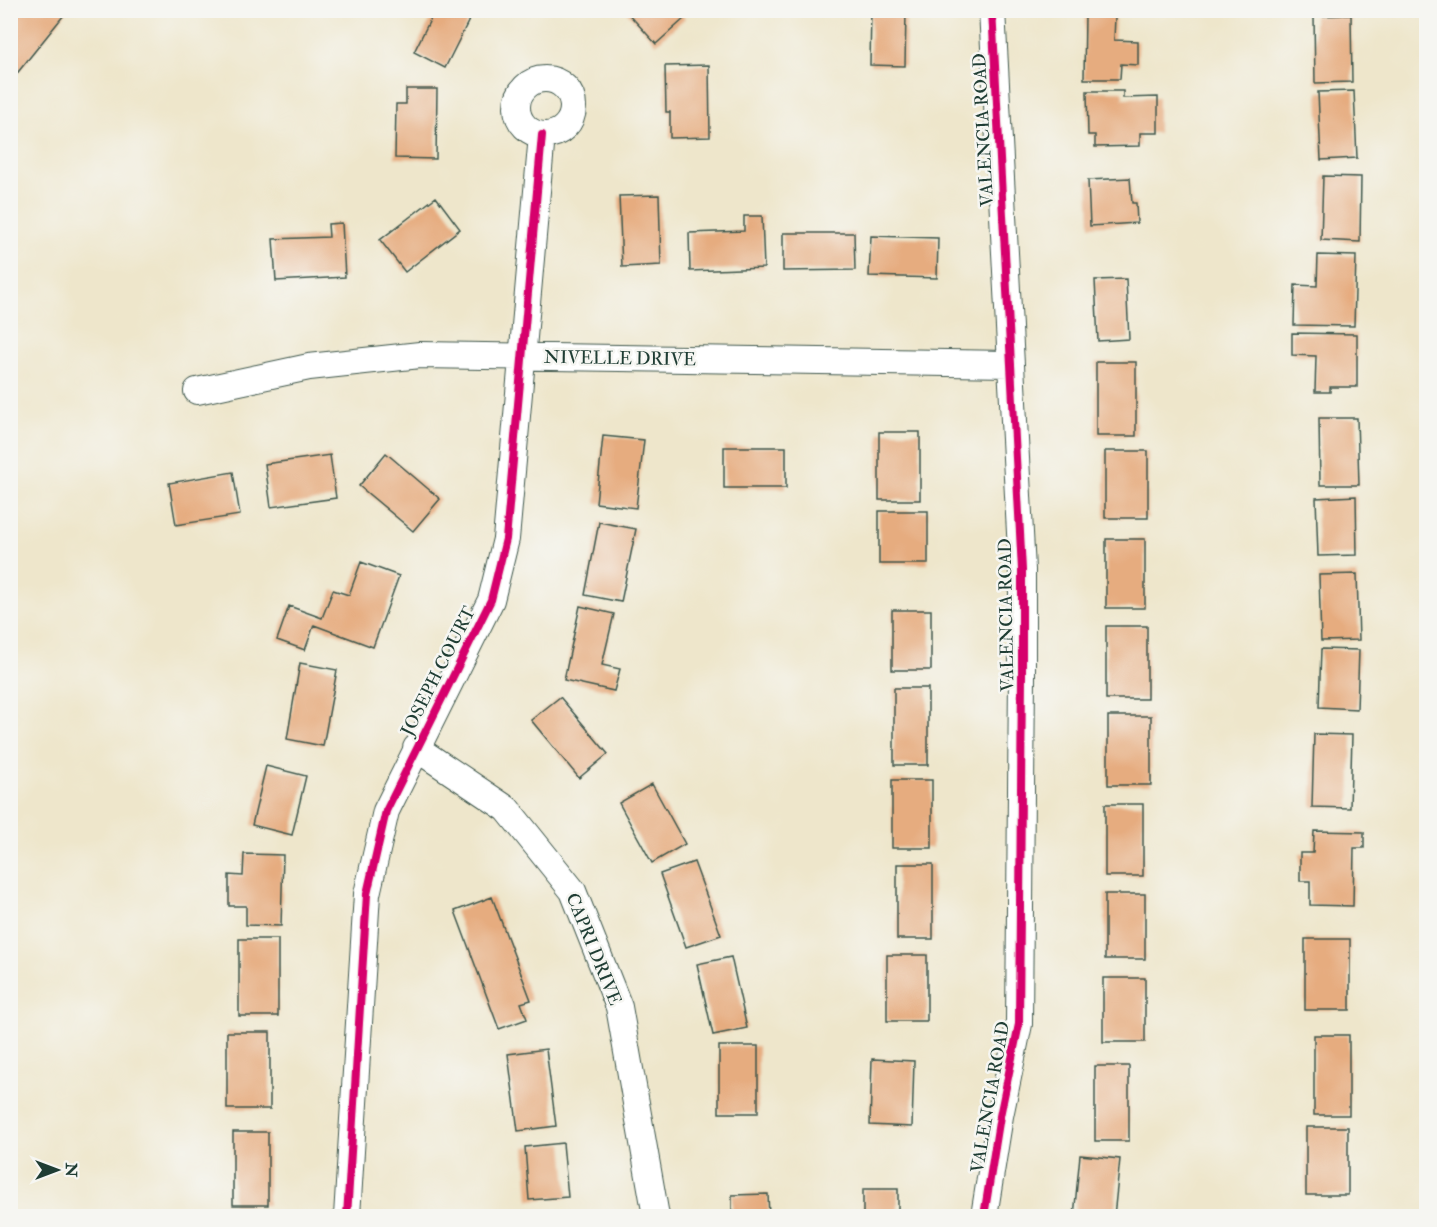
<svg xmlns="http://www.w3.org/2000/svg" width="1437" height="1227" viewBox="0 0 1437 1227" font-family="'IM FELL Double Pica',serif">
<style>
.building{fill:#e6ac7f}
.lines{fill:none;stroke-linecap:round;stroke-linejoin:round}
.street-casing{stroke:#3e564b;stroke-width:28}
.street{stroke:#fff;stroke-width:26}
.cycleway-casing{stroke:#f6f6f2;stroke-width:11}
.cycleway{stroke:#d6006c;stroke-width:8}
.labels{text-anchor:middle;stroke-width:5;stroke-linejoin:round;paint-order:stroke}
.street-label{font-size:18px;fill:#1f3d34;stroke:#f6f6f2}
</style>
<rect width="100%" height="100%" fill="#f6f6f2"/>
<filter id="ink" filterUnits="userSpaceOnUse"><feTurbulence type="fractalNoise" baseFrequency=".0167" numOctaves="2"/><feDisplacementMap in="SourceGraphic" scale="12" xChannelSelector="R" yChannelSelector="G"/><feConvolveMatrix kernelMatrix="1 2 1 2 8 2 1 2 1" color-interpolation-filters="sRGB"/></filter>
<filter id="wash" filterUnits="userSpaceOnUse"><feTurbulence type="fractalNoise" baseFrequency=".008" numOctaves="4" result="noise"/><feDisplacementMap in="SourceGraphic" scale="24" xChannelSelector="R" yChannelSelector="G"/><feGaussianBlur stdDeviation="1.35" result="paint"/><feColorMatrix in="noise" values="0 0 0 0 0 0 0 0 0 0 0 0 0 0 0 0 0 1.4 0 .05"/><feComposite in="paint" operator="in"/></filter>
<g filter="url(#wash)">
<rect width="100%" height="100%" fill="#eee6cb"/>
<g id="blocks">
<!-- building -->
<path class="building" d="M10,10H68L10,82Z
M435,10H474L445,68L414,52Z
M625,10H678L685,18L656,44Z
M871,10H906L905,66L870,65Z
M1085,15L1115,16L1114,40L1138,41V65L1121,64L1120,79H1084Z
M1351,15L1352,82L1315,83L1314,16Z
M709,65L710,137L670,138V112H666L665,66Z
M406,89H437L436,159L395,158L396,104H406Z
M1087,91H1123V98L1158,97V133H1140V146L1095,147V135H1088Z
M1354,91L1357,158L1321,160L1318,92Z
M1323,176L1361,177L1360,242L1321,240Z
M1130,178L1132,203H1136L1137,223L1090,226L1088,180Z
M659,195L661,265L622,267L619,196Z
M436,197L460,229L405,272L380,240Z
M744,216H762L764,268L690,271L689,233L744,231Z
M342,223L345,277L276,281L273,239L329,237L328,224Z
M783,233H854L855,270L783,271Z
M871,236L938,238L937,278L869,276Z
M1318,255L1356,256L1354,326L1294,325L1295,285L1317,286Z
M1126,279L1129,339L1098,341L1095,280Z
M1292,333L1357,334V387H1330V392H1315L1316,356L1292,355Z
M1096,362H1136V436H1096Z
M1319,418H1357L1359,485H1320Z
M879,432H920V500H879Z
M603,436L644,440L636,508L596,503Z
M724,447H786V488H724Z
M1105,451H1148V518H1105Z
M386,453L440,499L413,531L359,486Z
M330,455L336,498L271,507L265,464Z
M233,472L240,515L176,525L169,483Z
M1356,496L1357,555L1318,556L1316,498Z
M879,511H928V564H879Z
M599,522L636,529L621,602L585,595Z
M1106,539H1145V608H1106Z
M361,562L399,576L373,647L314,625L305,650L277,640L289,606L322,618L333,590L349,595Z
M1357,574L1359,640L1321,641L1319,575Z
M580,606L614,614L602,665L620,669L614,691L564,680Z
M892,610H931V670H892Z
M1106,626H1147V699H1106Z
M1321,649L1359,650L1357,709L1319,707Z
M300,663L337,670L323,746L287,739Z
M894,688H928V765H894Z
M560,697L608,754L579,778L531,720Z
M1108,716H1151V785H1108Z
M1314,734L1352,735L1350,808L1312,807Z
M266,766L306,776L292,835L252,825Z
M892,780H932V848H892Z
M652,784L685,844L652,863L619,803Z
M1105,804H1143V876H1105Z
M1314,831L1364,832V848H1354L1353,906L1310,905V881H1300V853H1313Z
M244,854L283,855L281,926L246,925V906H229V875L243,876Z
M694,862L721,935L686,947L660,874Z
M897,864H933V939H897Z
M1105,894H1145V959H1105Z
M492,897L531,1000L521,1003L527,1019L499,1029L455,911Z
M239,939H278V1016H239Z
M1305,939H1350V1010H1305Z
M887,955H927V1021H887Z
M731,957L747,1028L713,1035L697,964Z
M1103,978H1145V1042H1103Z
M227,1032H270V1109H227Z
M1314,1035H1349V1115H1314Z
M719,1046H758V1113H719Z
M546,1049L556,1126L518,1131L508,1054Z
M872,1059L914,1061L912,1127L870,1125Z
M1095,1066H1129V1141H1095Z
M1306,1127H1348V1195H1306Z
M233,1132H268V1205H233Z
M563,1143L568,1197L529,1200L525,1147Z
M1080,1155L1120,1159L1114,1216H1074Z
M863,1189H898V1216H863Z
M768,1194L769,1216H732V1195Z"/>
</g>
</g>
<g filter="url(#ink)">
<use href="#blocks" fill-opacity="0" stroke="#3e564b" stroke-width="1.5"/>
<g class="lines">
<defs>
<path id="street" d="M517 107a28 28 0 1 1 56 0a28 28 0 1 1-56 0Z
M197,391L309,367L420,355L1011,364
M416,748L507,809L573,891L619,1007L656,1216
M347,1216L367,894L386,811L491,600L506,539L542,135
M984,1216L1000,1116L1019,1024L1022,674V570L992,10"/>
</defs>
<!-- street casing -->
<use href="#street" class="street-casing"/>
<!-- street -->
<use href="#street" class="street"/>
<defs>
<path id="cycleway" d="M347,1216L367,894L386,811L491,600L506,539L542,135
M984,1216L1000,1116L1019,1024L1022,674V570L992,10"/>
</defs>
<!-- cycleway casing -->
<use href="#cycleway" class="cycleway-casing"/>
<!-- cycleway -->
<use href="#cycleway" class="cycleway"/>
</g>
</g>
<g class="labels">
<!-- street labels -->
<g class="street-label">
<text transform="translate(983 130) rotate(-93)" y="6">VALENCIA ROAD</text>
<text transform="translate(620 358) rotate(1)" y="6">NIVELLE DRIVE</text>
<text transform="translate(1006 615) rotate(-91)" y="6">VALENCIA ROAD</text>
<text transform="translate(438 671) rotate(-63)" y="6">JOSEPH COURT</text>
<text transform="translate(594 949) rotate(68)" y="6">CAPRI DRIVE</text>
<text transform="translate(990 1097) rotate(-80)" y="6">VALENCIA ROAD</text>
</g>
</g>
<!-- margin -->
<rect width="1437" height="1227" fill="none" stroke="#f6f6f2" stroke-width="36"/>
<!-- north arrow -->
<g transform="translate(57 1170) rotate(90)" stroke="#f6f6f2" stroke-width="4.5" paint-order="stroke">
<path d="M0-4.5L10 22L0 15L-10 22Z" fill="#1f3d34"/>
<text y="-9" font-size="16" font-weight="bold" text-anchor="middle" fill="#1f3d34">N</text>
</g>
</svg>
